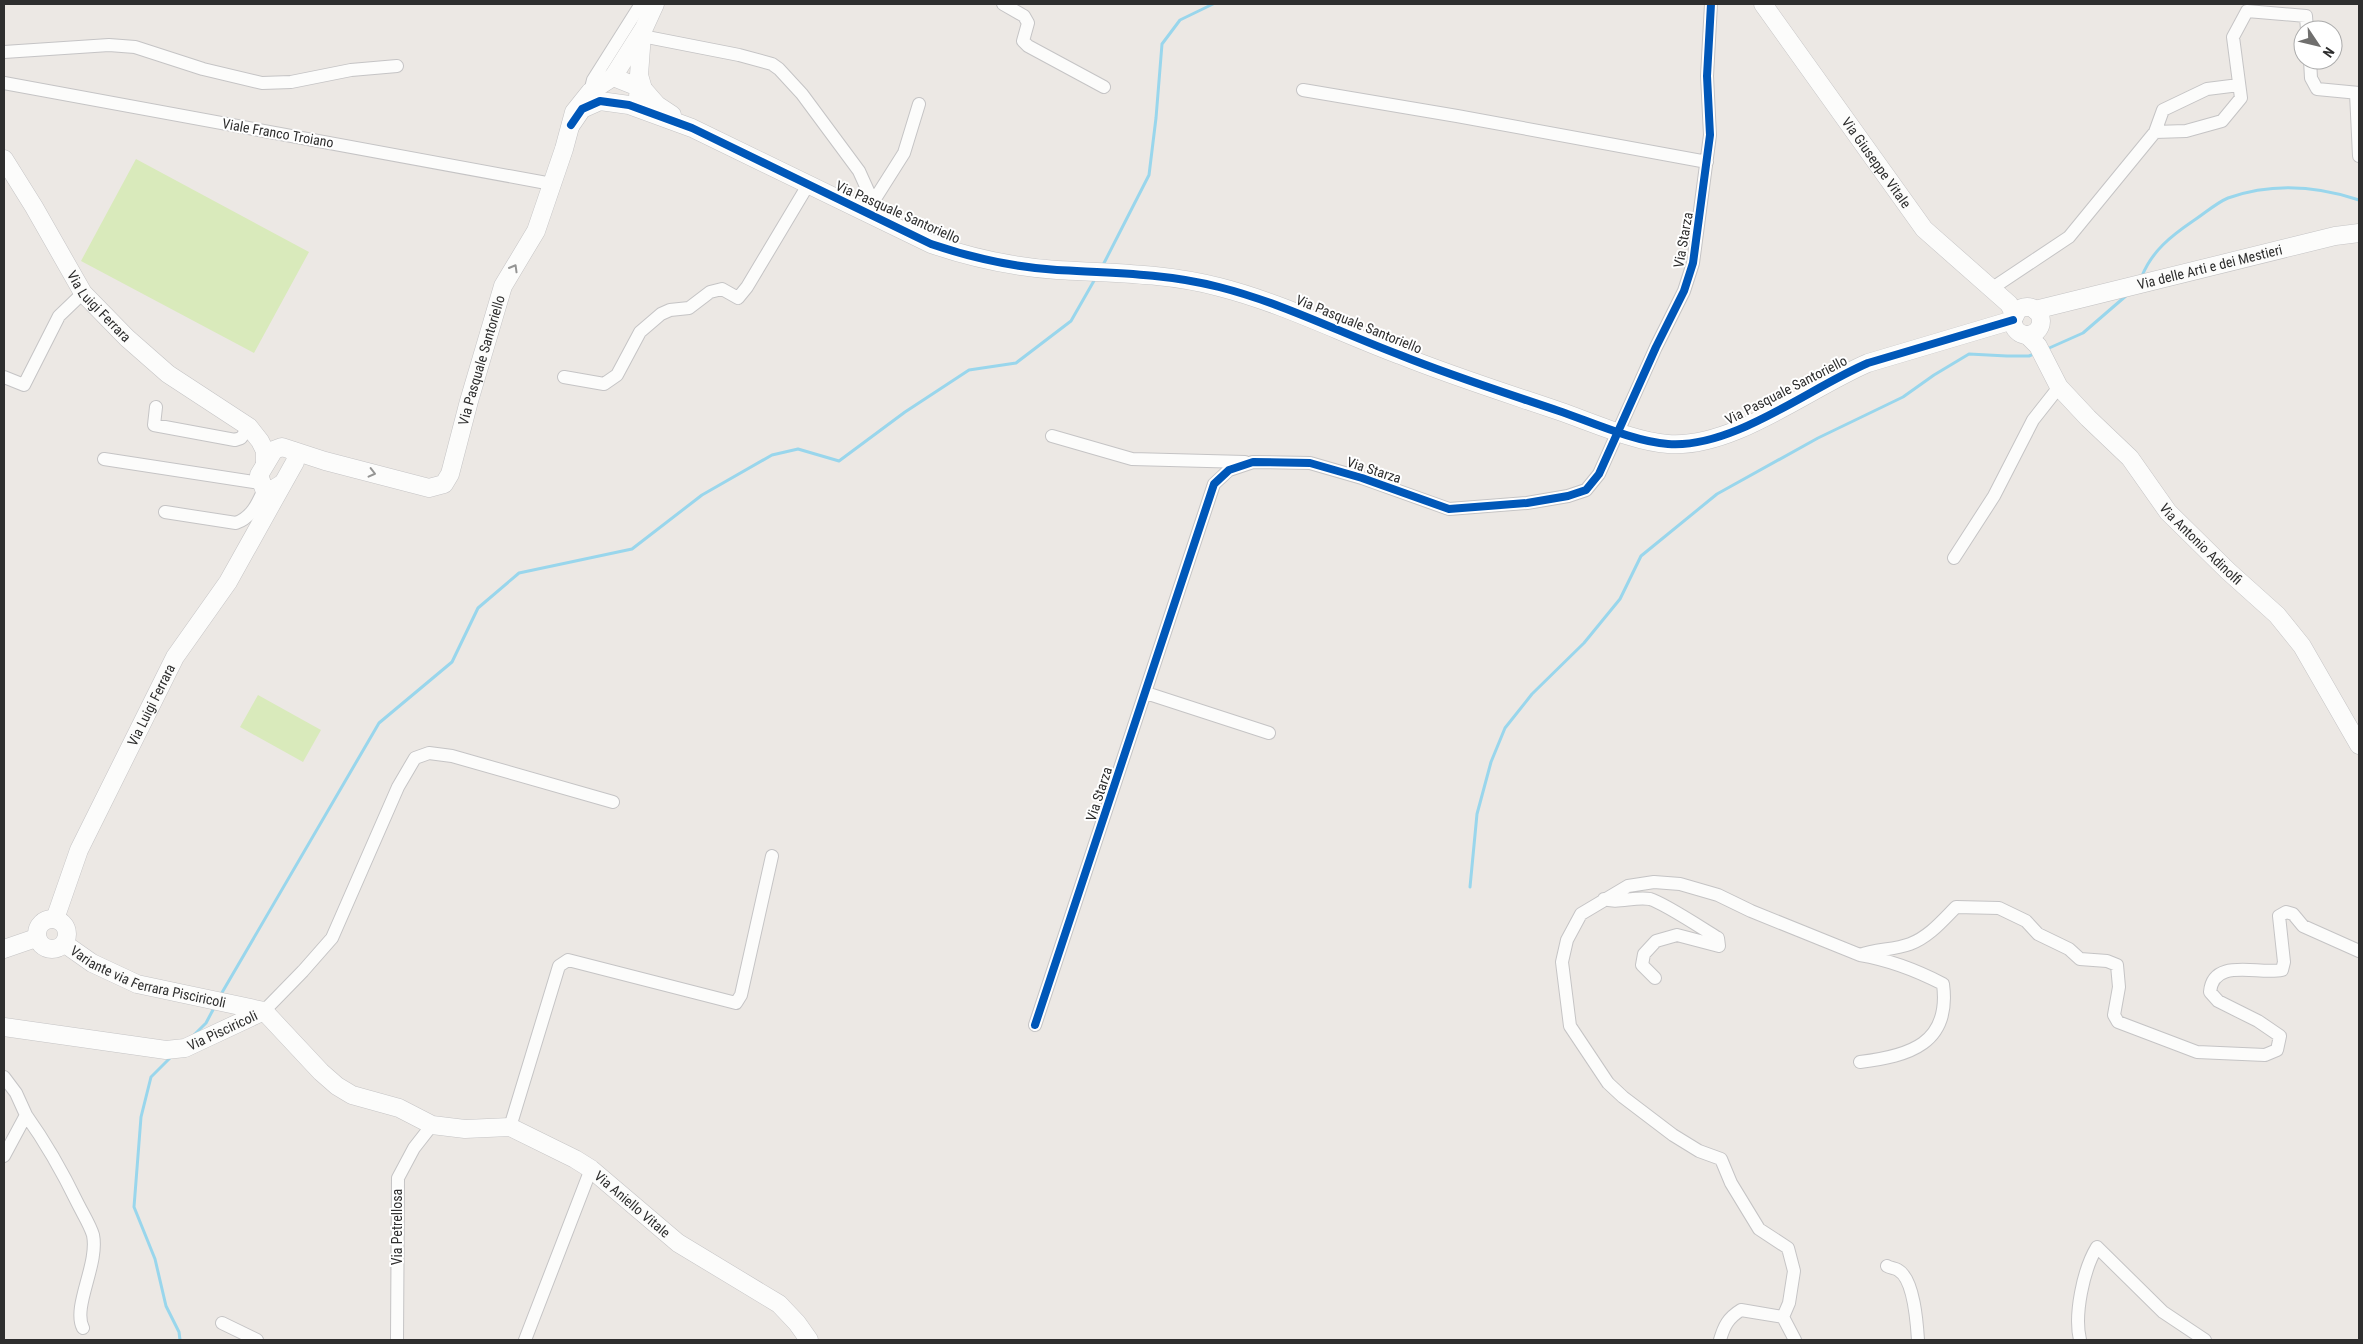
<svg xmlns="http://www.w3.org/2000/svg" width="2363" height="1344" viewBox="0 0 2363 1344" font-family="'Roboto Condensed',sans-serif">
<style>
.pitch{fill:#d9eabb}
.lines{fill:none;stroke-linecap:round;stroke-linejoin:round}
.stream{stroke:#99d6ec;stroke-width:3}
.street-casing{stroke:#c5c4c5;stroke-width:14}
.secondary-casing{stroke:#c5c4c5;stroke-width:19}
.street{stroke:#fcfcfb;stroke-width:12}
.secondary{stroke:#fcfcfb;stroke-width:18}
.cycleway-casing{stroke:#fff;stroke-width:11}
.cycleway{stroke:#0057b8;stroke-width:8}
.oneway{stroke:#959594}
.labels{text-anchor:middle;stroke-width:4;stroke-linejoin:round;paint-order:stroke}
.street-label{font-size:14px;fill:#2e2e2e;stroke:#fff}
</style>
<rect width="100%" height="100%" fill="#ece8e4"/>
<!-- pitch -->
<path class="pitch" d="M136,159L309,252L254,353L81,261Z
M258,695L321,730L303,762L240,727Z"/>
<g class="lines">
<!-- stream -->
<path class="stream" d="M1102,267L1149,175L1156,118L1162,44L1180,20L1213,4
M2142,276C2152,251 2171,236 2193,221C2204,214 2216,203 2228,198C2271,183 2317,186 2359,200
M2047,349L2083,333L2127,295
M1470,887L1477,814L1491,762L1505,728L1532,694L1584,643L1620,599L1641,556L1717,494L1818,438L1903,397L1934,375L1969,354L2007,356H2029L2036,353
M220,996L379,723L452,662L478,608L519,573L632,549L702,495L772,455L798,449L839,461L905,412L969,370L1016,363L1071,321L1095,279
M194,1035L206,1023L215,1006
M173,1055L151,1077L141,1117L134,1207L155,1259L166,1306L179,1332L180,1340"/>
<defs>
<path id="street" d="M1003,4L1024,16L1028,23L1023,41L1028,46L1104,87
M642,36L739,55L772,64L779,69L802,94L859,171L873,202L868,214
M4,52L109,45L135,47L203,69L262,83L291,82L351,70L397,66
M2310,60L2311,78L2317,89L2359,93
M4,83L552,184
M1303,90L1457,116L1707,162
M2356,93L2359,156
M594,95L590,92L593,80L641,4
M2155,132L2163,110L2207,89L2239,85
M873,202L904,153L919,104
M1991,289L2069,237L2155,132L2186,131L2222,121L2241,98L2233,37L2247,11L2306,16L2307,30
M4,377L24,385L59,316L83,293
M564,377L604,384L617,375L640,332L661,314L670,310L689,308L710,292L722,289L738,298L747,287L808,185
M156,407L154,425L235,440L241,438L249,427
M1052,436L1132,459L1245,462
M104,459L260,483
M165,512L236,523C252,517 258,503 264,489
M1954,558L1994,496L2033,420L2059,387
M1146,693L1269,733
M1604,899C1617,904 1635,896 1650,899C1664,903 1703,929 1718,938L1719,946L1677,935L1656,941L1644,954L1642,965L1655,978
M264,1011L303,971L332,938L398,787L415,758L429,753L452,756L613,802
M1035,1025L1214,484L1229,470L1253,462L1310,463L1362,478L1449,509L1527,503L1568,496L1586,490L1599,474L1656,347L1684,291L1693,263L1710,135L1707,76L1711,4
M1860,1062C1909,1056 1951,1044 1943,984C1916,970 1890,960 1860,955C1876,949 1894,950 1910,944C1929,937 1943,920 1956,907L1999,908L2026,921L2038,934L2069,949L2080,959L2107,961L2117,965L2119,987L2114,1015L2118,1022L2197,1052L2265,1055L2277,1050L2280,1036L2258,1021L2218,1001L2210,992C2213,957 2258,975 2282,970L2284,962L2279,916L2286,912L2293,914L2303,926L2359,951
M4,1077L16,1093L26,1115L4,1156
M26,1115C46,1143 63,1173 78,1204C83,1214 90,1225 93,1235C99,1264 72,1307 83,1328
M510,1127L559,966L568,960L736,1003L741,995L772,856
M1887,1266C1890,1268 1895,1268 1898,1270C1914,1279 1917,1324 1918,1340
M1783,1317L1795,1340
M222,1323L257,1340
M397,1340L398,1178L414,1148L432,1125
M525,1340L591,1169
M1720,1340C1724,1326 1728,1318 1741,1310L1783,1317L1789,1303L1794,1271L1788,1248L1759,1229L1731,1183L1721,1159L1699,1151L1673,1135L1623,1097L1608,1083L1570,1026L1562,962L1567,940L1581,914L1628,886L1654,882L1680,884L1718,895L1751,911L1860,955
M2080,1340C2074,1315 2083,1270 2097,1247L2163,1312L2205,1340"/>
<g id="secondary">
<path id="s1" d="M1763,4L1924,229L2009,304L2015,316"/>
<path d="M613,77L643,89L657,105L672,115"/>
<path d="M638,96L643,89L639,75L642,34"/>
<path d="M571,125L582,109L600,101L629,105L692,128L931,244C972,258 1013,267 1057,270C1111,273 1166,273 1219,287C1282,303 1339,332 1400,355C1452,376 1506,393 1559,411C1591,422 1636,442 1668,444C1733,449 1809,388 1868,363L2013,320"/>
<path id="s2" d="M4,159L34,207L83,293L127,338L168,374L249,427L260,441L265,451V464"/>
<circle cx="2027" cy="321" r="14"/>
<path id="s3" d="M2035,310L2335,236L2359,233"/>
<path id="s4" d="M2027,335L2038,346L2059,387L2088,418L2130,458L2168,512L2228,571L2277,615L2302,646L2359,745"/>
<path id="s5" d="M280,485L272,490L264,489L259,475L274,450L282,447L325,461L429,488L444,484L450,474L469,401L503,286L536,231L564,149L574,112L590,92L613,77L644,28L655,4"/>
<circle cx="52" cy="934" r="15"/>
<path id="s6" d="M55,919L79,850L175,657L228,582L295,462L296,456L293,451"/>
<path id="s7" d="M65,944L92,963L137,984L264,1011"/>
<path d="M4,949L36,938"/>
<path id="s8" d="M4,1027L166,1050L185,1048L264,1011L321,1072L337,1086L352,1095L399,1108L432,1125L465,1129L510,1127L575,1159L591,1169L678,1243L779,1304L797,1323L809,1340"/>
</g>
</defs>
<!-- street casing -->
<use href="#street" class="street-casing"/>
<!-- secondary casing -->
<use href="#secondary" class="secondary-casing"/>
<!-- street -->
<use href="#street" class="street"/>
<!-- secondary -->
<use href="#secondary" class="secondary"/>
<defs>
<path id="cycleway" d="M571,125L582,109L600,101L629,105L692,128L931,244C972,258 1013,267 1057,270C1111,273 1166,273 1219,287C1282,303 1339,332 1400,355C1452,376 1506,393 1559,411C1591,422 1636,442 1668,444C1733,449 1809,388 1868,363L2013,320
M1035,1025L1214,484L1229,470L1253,462L1310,463L1362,478L1449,509L1527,503L1568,496L1586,490L1599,474L1656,347L1684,291L1693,263L1710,135L1707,76L1711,4"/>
</defs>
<!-- cycleway casing -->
<use href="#cycleway" class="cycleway-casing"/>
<!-- cycleway -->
<use href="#cycleway" class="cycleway"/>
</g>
<!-- one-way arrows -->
<defs><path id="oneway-chevron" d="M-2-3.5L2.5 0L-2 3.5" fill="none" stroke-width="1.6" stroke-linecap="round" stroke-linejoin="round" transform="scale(1.25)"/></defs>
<g class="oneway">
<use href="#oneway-chevron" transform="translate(514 268) rotate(-60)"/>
<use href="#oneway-chevron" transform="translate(372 473) rotate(14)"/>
</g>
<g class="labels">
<!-- street labels -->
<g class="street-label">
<text transform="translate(278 133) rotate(10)" y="5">Viale Franco Troiano</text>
<text dy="5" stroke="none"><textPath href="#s1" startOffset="195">Via Giuseppe Vitale</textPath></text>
<text transform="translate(898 212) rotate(24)" y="5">Via Pasquale Santoriello</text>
<text transform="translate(1683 240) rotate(-80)" y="5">Via Starza</text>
<text dy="5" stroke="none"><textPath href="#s3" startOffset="180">Via delle Arti e dei Mestieri</textPath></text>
<text dy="5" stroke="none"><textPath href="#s2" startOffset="176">Via Luigi Ferrara</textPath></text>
<text transform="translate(1359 324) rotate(22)" y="5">Via Pasquale Santoriello</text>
<text dy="5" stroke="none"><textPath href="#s5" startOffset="368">Via Pasquale Santoriello</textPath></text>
<text transform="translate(1786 390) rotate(-27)" y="5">Via Pasquale Santoriello</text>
<text transform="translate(1374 470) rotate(18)" y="5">Via Starza</text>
<text dy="5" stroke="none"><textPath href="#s4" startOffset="274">Via Antonio Adinolfi</textPath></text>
<text dy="5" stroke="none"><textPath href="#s6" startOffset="235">Via Luigi Ferrara</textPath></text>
<text transform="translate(1099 794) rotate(-72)" y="5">Via Starza</text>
<text dy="5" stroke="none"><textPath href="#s7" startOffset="91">Variante via Ferrara Pisciricoli</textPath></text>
<text dy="5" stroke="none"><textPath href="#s8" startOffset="224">Via Pisciricoli</textPath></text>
<text dy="5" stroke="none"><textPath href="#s8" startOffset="702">Via Aniello Vitale</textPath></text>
<text transform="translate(397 1227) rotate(-90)" y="5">Via Petrellosa</text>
</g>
</g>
<!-- border -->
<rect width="2363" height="1344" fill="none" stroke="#2e2e2e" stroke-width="10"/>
<!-- north arrow -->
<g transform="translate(2318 45) rotate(125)"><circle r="24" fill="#ffffff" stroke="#ababab"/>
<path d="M0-4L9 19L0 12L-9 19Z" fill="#706f6e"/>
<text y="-8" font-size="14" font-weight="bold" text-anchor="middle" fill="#2e2e2e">N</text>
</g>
</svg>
